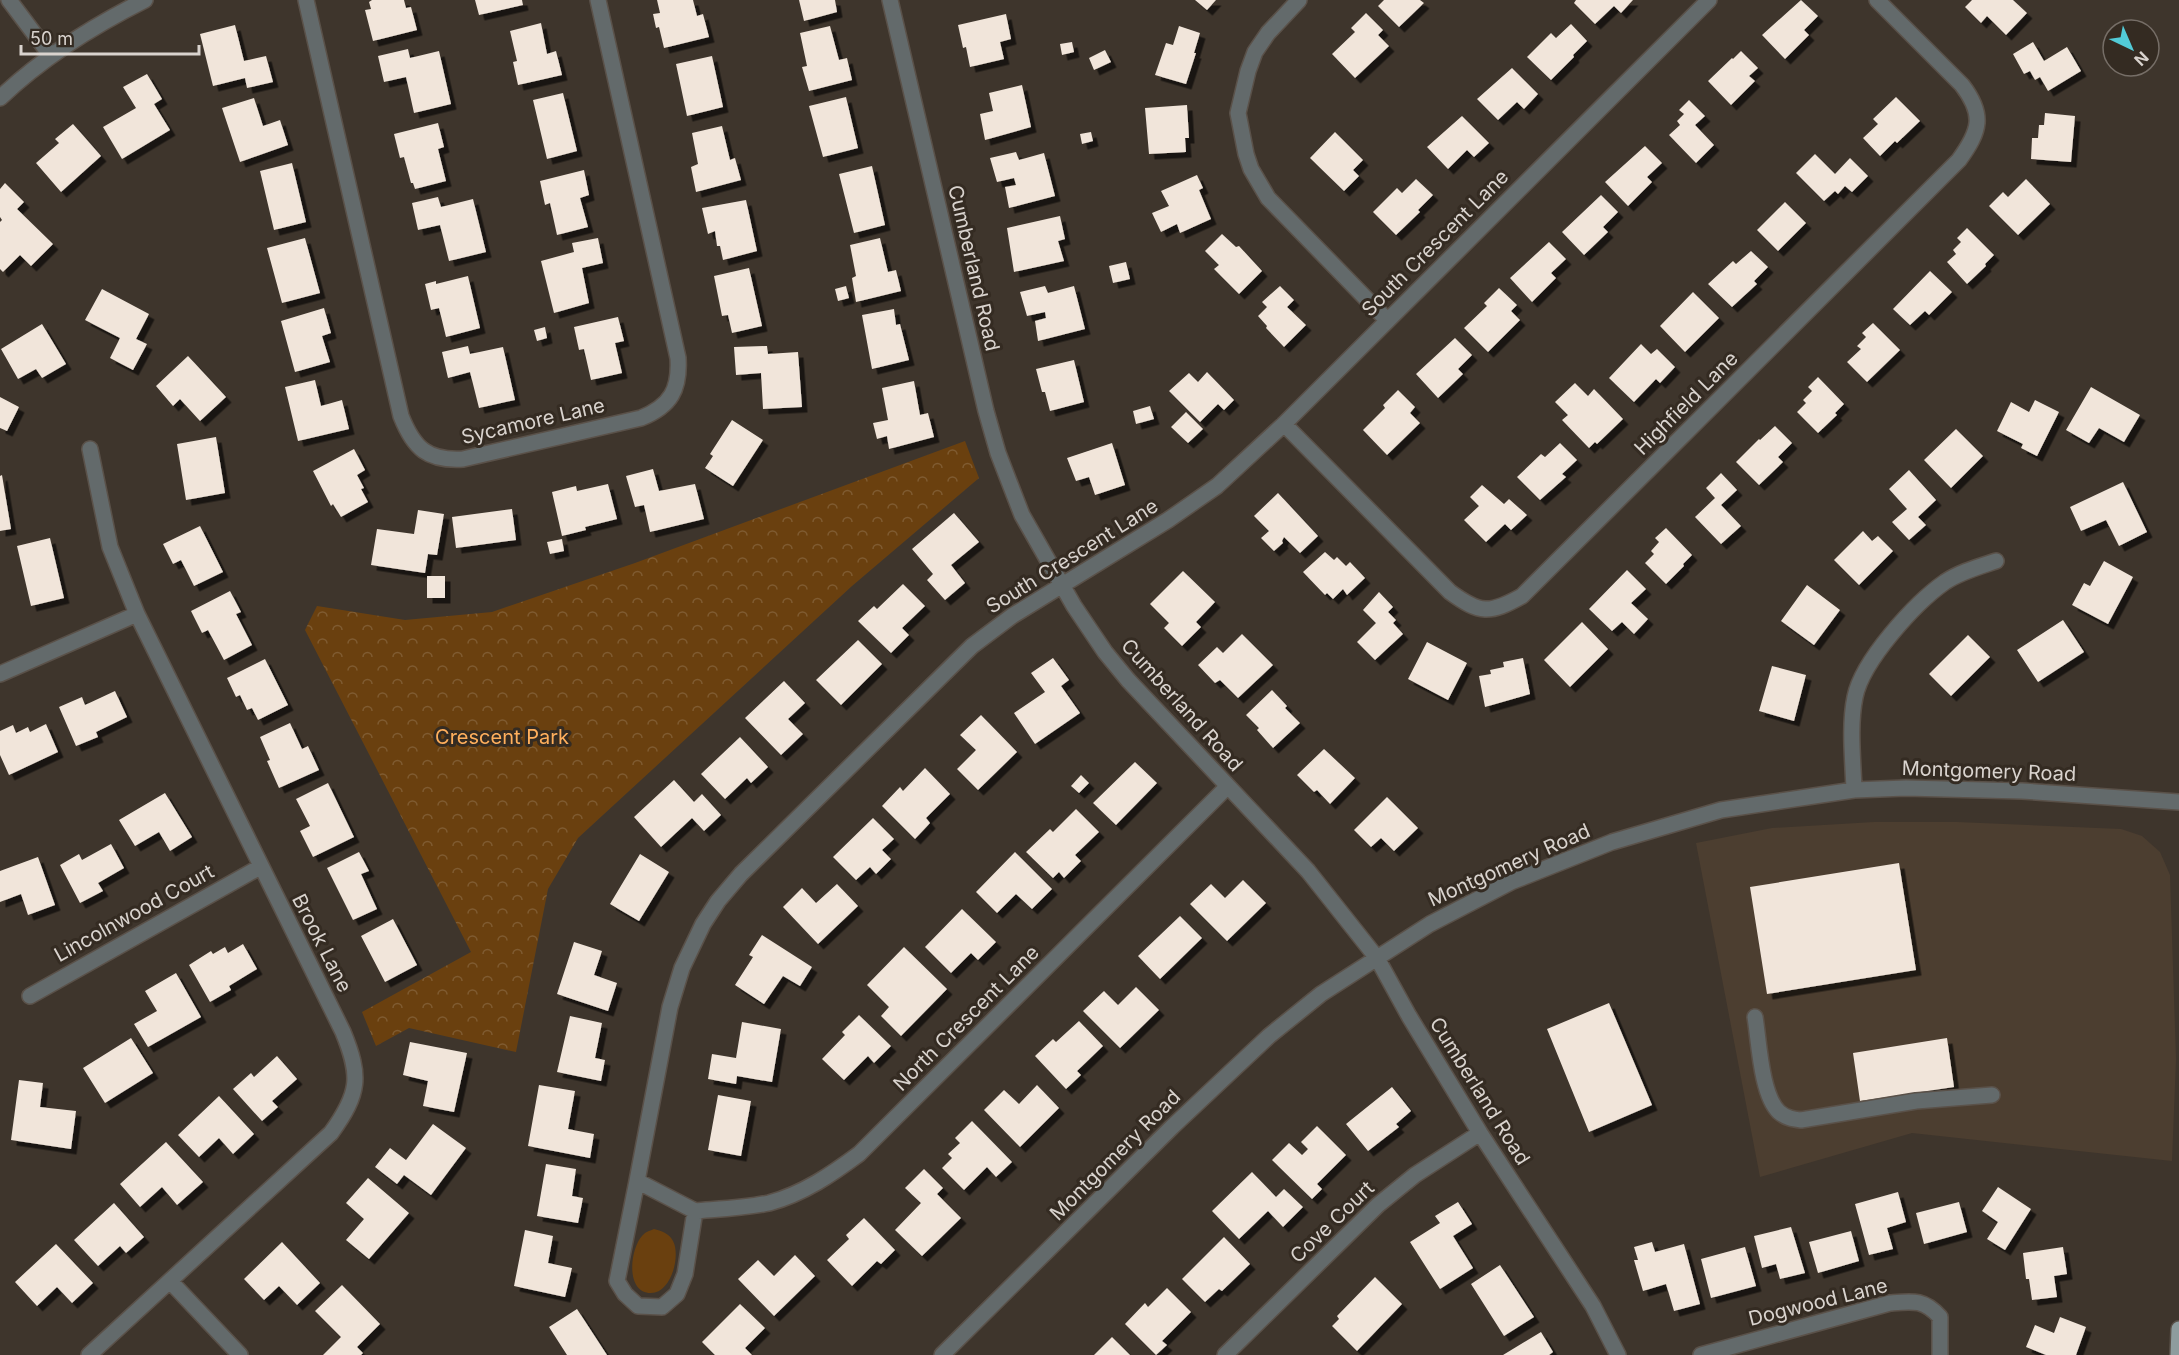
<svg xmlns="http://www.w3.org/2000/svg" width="2179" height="1355" viewBox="0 0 2179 1355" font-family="Inter,sans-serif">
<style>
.built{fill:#4c3e30}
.grass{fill:#6a400f}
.park{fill:url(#park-crowns)}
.building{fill:#f1e5da;filter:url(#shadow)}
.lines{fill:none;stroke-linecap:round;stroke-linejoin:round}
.minor-casing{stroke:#5a5149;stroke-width:18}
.major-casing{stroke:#5a5149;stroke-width:18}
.minor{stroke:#636a6b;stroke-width:15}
.major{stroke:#8e9c9e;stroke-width:15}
.labels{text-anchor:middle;stroke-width:6;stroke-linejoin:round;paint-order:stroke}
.street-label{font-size:20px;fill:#d9d3ce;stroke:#342b22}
.park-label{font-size:20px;fill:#ffaf5c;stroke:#342b22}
</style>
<defs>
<pattern id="park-crowns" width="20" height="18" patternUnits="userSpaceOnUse" patternTransform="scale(1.5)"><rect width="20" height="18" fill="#6a400f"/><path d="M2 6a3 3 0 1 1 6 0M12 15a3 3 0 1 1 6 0" fill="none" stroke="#7f5b31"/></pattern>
<filter id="shadow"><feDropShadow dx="5.5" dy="5.5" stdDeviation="0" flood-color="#0009"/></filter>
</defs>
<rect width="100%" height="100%" fill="#3e352c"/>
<!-- built -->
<path class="built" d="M1874,822H1957L2121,829L2142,836L2160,852L2170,875L2176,1059L2172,1161L1912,1133L1760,1177L1696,843L1772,828Z"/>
<!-- grass -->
<path class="grass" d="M654,1229C661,1231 669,1233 673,1241C681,1256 671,1293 651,1293C625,1293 630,1249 642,1236C645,1232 649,1231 654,1229Z"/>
<!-- park -->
<path class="park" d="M965,441L979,478L852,586L578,838L548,889L516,1052L409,1028L376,1046L362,1012L471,952L305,630L317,606L405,620L492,612L635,563Z"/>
<!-- building -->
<path class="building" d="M372,0H404L406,8L411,7L417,30L373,41L365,10L371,9L369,2Z
M475,0H522L523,5L479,15Z
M657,0H693L697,16L703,14L709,37L664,48L659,27L656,28L653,14L660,13Z
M799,0H835L837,12L804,21Z
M1195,0H1216L1207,10Z
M1384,0H1420L1424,3L1399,27L1378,6Z
M1576,0H1633L1621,13L1614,6L1595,24L1574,3Z
M1801,0L1818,16L1804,30L1809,35L1785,59L1762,35Z
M1972,0H2013L2027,13L2006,35L1987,16L1981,23L1965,7Z
M1366,13L1383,30L1378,35L1389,46L1355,78L1332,54L1355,32L1351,28Z
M1006,14L1011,39L1000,42L1004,59L970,67L966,47L963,48L958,25Z
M541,23L547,54L556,51L562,75L518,85L513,62L517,61L510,31Z
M1571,24L1587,41L1573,55L1574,57L1551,80L1527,57L1551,33L1556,38Z
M235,25L244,61L266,56L273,82L247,88L245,78L213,86L200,34Z
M830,26L839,60L847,58L852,80L809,91L802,67L807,66L800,33Z
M1179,26L1200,33L1194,53H1196L1186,84L1155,75L1166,43L1173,45Z
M1072,42L1074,52L1062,55L1060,44Z
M2033,42L2044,61L2067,47L2081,71L2048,91L2040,77L2035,80L2030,71L2024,74L2013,54Z
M408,49L410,58L439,51L451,104L414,113L406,77L384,82L378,56Z
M1105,50L1111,62L1094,70L1089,58Z
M1741,51L1758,68L1749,76L1755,81L1731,105L1708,81L1732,58L1733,59Z
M712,56L723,107L687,116L676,64Z
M1512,68L1538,94L1524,109L1517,102L1498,120L1477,99Z
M147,74L162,99L154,104L170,130L122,159L103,127L136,108L123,87Z
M1022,85L1031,127L985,140L980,114L993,111L989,93Z
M563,93L577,151L547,159L533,100Z
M846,97L858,148L823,157L809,106Z
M1896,97L1920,121L1897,143L1895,141L1880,156L1863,138L1878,124L1873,119Z
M254,98L263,126L280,120L288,145L240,162L222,108Z
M1689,100L1705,116L1695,125L1714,145L1696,163L1669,135L1680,125L1677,121L1684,114L1679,110Z
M1187,105L1189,138H1185L1186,152L1149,154L1145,108Z
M2045,113L2075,116L2071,162L2031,159L2032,138H2038L2039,125H2044Z
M1462,116L1489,143L1474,157L1467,150L1448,169L1427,147Z
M438,123L444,147L438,149L446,181L415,189L413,183H411L404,157L400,158L394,134Z
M73,124L101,156L61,192L36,163L59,143L55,139Z
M722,126L730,160L735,158L741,180L696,192L691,167L698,164L692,133Z
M1091,132L1093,141L1082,144L1080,134Z
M1335,132L1363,160L1353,170L1359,176L1344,191L1310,158Z
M1645,146L1662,163L1647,177L1652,182L1628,206L1605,182Z
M1016,152L1019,160L1044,153L1055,196L1009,208L1005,187L1016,185L1014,178L997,182L990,158Z
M1815,154L1835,174L1850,158L1868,176L1852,192L1845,186L1838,194L1835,191L1824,201L1796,173Z
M292,163L306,222L274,230L260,171Z
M872,166L885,225L854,233L839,174Z
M584,170L589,195L580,198L588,227L557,235L550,203L545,205L540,181Z
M1197,175L1203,188L1199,190L1211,219L1180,233L1177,224L1161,232L1152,213L1169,206L1161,191Z
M1416,179L1433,195L1418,210L1420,212L1396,235L1373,212L1397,188L1402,193Z
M2026,179L2050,204L2018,235L1989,206L2003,192L2008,197Z
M5,183L24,202L17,209L53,244L31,266L20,255L3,272L0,269V222L2,220L0,217V189Z
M1601,195L1618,212L1603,227L1608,232L1584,255L1562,232Z
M438,197L441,207L473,199L486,252L449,261L440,225L418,230L412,203Z
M746,200L757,251L723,260L720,246H717L715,231L708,234L702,208Z
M1785,202L1806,223L1778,251L1757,230Z
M1060,216L1065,239L1058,241L1064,261L1014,272L1007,228Z
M1967,228L1994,255L1985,264L1986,266L1967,284L1947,262L1956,254L1953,250L1961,242L1957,238Z
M1222,234L1236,247L1239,246L1262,271L1239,294L1214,269L1219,265L1205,251Z
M305,238L320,293L282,303L267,248Z
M598,238L603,263L582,268L589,303L554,313L541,261L574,252L572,243Z
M880,238L888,272L896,270L901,291L856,302L852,278L856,276L850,245Z
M1549,242L1566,259L1551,273L1556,278L1532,302L1510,278Z
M1751,251L1768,267L1754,281L1757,284L1732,307L1708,284L1733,261L1736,264Z
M1126,262L1130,279L1113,283L1109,266Z
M749,268L762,326L732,333L728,315L722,316L714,276Z
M1930,271L1952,292L1929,315L1925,311L1910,325L1893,309Z
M468,276L480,328L446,337L439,308L431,310L425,284L436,281V284Z
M846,286L849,298L838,301L835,289Z
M1045,286L1048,293L1074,286L1085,329L1038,341L1035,321L1046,318L1045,312L1027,316L1020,292Z
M1280,286L1294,300L1287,307L1306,325L1284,347L1266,328L1267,326L1258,316L1267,307L1262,302Z
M1499,288L1517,305L1511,311L1520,320L1488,352L1464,328L1487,306L1484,303Z
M102,289L149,314L136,339L147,344L133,370L110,358L120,338L85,320Z
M1693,292L1719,318L1685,352L1660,326Z
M324,308L331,333L322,336L330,362L295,372L281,321Z
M894,309L896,325L900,324L909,360L872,369L862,315Z
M618,317L624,341L615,343L622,373L591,380L584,349L579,350L574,327Z
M1873,323L1900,350L1867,382L1847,362L1861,349L1857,346L1866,337L1862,333Z
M42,324L66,364L42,378L36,369L18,379L1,349Z
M545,327L547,338L537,341L534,330Z
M1455,338L1472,355L1458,369L1463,374L1438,398L1416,374Z
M1641,344L1651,354L1657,349L1675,367L1660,383L1656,379L1634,402L1609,378Z
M468,346L470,354L503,347L515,400L479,408L470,372L448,378L442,352Z
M767,346L768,354L798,352L802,407L763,409L761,373L736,375L734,347Z
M188,356L226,397L200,421L180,399L173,406L156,386Z
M1074,360L1084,402L1050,411L1045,392H1042L1036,369Z
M1207,372L1234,400L1224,410L1218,404L1200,422L1169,391L1189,373L1198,382Z
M1818,377L1844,404L1835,413L1837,415L1818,433L1797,412L1806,403L1803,400L1812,391L1808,387Z
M315,380L321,406L342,400L349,429L298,441L285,387Z
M914,381L920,415L928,413L934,437L889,449L887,436L877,439L873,423L888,420L882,388Z
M1575,383L1588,396L1594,389L1623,419L1597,444L1595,442L1589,448L1562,420L1568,415L1555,402Z
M2091,387L2140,415L2124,442L2099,428L2089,443L2066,430Z
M1398,390L1415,407L1410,413L1420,423L1387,455L1363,430L1385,408L1383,405Z
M0,397L19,407L7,431L0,428Z
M2035,400L2059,412L2037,456L2021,448L2023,444L1997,431L2011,402L2029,412Z
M1150,406L1154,419L1136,424L1133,411Z
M1186,412L1203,429L1188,443L1171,427Z
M732,420L763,440L733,486L705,468L713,456L710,454Z
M1775,426L1792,443L1778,457L1783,462L1759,485L1736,462L1759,439L1760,440Z
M1956,429L1983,456L1951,488L1924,460Z
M216,437L225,493L186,500L177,444Z
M1112,443L1125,485L1095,495L1089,477L1076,481L1067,458Z
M1560,443L1577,460L1562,474L1566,477L1540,500L1517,477L1541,454L1545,457Z
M354,449L365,470L357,475L364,488L361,489L368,502L341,517L333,504L331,506L313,471Z
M653,469L659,491L695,484L704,519L650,532L644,505L635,507L626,476Z
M1909,470L1936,500L1918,517L1926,525L1909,540L1892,522L1907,509L1889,489Z
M1721,473L1737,490L1721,505L1741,526L1721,544L1695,517L1715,498L1706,488Z
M2,475L11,529L0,531V476Z
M2123,482L2147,532L2119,546L2106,520L2081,531L2070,507Z
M608,484L617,519L585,527L586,530L562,536L552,492L576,486L577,491Z
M1482,485L1504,504L1509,499L1527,515L1511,530L1505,524L1486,542L1464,520L1479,506L1470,497Z
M1278,493L1318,536L1300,553L1284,537L1282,541L1283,543L1274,551L1261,538L1269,531L1254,516Z
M512,509L516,540L456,548L452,517Z
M418,510L444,514L437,555L428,554L425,573L371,565L377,529L414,534Z
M954,513L979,542L951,565L965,583L945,600L927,580L933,574L912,549Z
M200,526L223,572L194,586L181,560L173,564L163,544Z
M1666,528L1692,555L1683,564L1684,566L1666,584L1645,563L1654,554L1651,551L1659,542L1655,538Z
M1863,531L1872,541L1878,536L1893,551L1859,585L1834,560Z
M50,538L64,598L31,606L17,546Z
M562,539L564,551L550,554L547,542Z
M1325,552L1334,560L1337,557L1346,566L1350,562L1365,578L1347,595L1343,589L1333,599L1327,593L1325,595L1303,572Z
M2104,561L2133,577L2108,624L2072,605L2084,583L2090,586Z
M1627,570L1646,589L1631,603L1648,619L1634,634L1622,622L1612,631L1589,609Z
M1183,571L1215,602L1196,622L1201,627L1182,646L1164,628L1169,623L1150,604Z
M427,576H445V598H427Z
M903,584L925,606L902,628L909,635L891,653L858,621L874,606L877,609Z
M1807,585L1840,610L1814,645L1781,621Z
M230,591L241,612L236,614L252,645L224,660L208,630L202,633L191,611Z
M1379,592L1393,607L1388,612L1396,620L1393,623L1403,634L1375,660L1357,642L1376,623L1363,610Z
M2063,620L2084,652L2038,682L2017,650Z
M1582,622L1608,649L1570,687L1544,660Z
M1242,634L1273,665L1238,698L1220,680L1215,683L1198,665L1217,647L1223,653Z
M1968,635L1990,657L1951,696L1929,674Z
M858,640L882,664L841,705L816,680Z
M1427,642L1467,663L1448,700L1408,679Z
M1053,658L1069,680L1061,686L1080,713L1035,744L1014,713L1045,692L1031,673Z
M1523,658L1530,694L1485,707L1479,676L1491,674L1490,670L1504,667L1503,662Z
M265,659L288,705L258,720L252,708L247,710L240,695L236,697L227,678Z
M1772,666L1806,675L1794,721L1759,711Z
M784,681L805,703L788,719L803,734L781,755L745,718Z
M1272,690L1287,706L1285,708L1300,723L1273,748L1257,730L1259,728L1246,715Z
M115,691L127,717L96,732L98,737L76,746L59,707L82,697L85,705Z
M981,715L1017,752L978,790L957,769L976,750L960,735Z
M290,723L302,749L308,746L319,770L279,788L267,761L270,760L260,737Z
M46,724L58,752L9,775L0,755V731L13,725L16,733L28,727L30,732Z
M740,737L768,767L751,783L747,778L725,799L701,774Z
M1324,749L1355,778L1330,804L1317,790L1314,792L1297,775Z
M1135,762L1157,783L1116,825L1093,803Z
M925,768L950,794L926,818L930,823L915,839L882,806L900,787L903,791Z
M1081,775L1089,783L1079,793L1071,786Z
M674,780L694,802L702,794L721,815L704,831L692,818L661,847L634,817Z
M328,783L354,837L313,857L300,831L310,826L296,799Z
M165,793L192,837L170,851L159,832L135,846L119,820Z
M1387,797L1418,828L1394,851L1381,838L1371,847L1354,830Z
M1076,809L1099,832L1075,855L1081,861L1064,878L1059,872L1053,878L1026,852L1050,829L1053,832Z
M873,818L894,839L882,850L891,859L876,874L870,867L856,880L833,857Z
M111,844L124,868L98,883L103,891L80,903L60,865L79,854L82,860Z
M359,852L369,871L361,874L377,909L353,920L327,868Z
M1015,852L1052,889L1032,909L1016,894L997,913L976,892Z
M640,854L669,872L639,921L610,904Z
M38,857L55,905L28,915L21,894L0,902V871Z
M1899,863L1916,970L1767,994L1750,887Z
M1243,880L1266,903L1227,941L1190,904L1211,884L1225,898Z
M837,884L858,906L818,944L783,907L802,888L816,903Z
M962,909L996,942L978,960L971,953L951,973L925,947Z
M1180,916L1202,938L1160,979L1138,956Z
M393,919L417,965L385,982L361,936Z
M762,935L812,967L800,986L783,976L764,1004L735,985L753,957L749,955Z
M574,942L602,951L594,975L617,983L608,1011L557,994Z
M243,944L257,969L229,986L231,990L210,1002L189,965L211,951L213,954L225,947L228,953Z
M904,947L947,989L901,1036L881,1016L889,1007L867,985Z
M176,973L201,1017L148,1047L134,1024L157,1011L145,991Z
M1136,987L1159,1010L1120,1048L1083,1011L1104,991L1118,1005Z
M1609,1003L1652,1105L1589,1132L1547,1029Z
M859,1015L891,1046L874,1063L868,1056L844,1080L822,1059L845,1035L842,1032Z
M570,1016L602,1023L595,1058L605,1060L601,1081L557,1072Z
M1079,1021L1103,1046L1077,1071L1081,1075L1066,1089L1035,1056L1053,1039L1056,1042Z
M742,1022L781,1029L772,1082L737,1076L736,1084L708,1079L712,1054L736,1058Z
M131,1038L153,1073L105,1103L83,1068Z
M1947,1038L1954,1087L1860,1101L1853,1053Z
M410,1042L467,1053L454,1112L423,1106L428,1081L403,1075Z
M277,1056L297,1079L272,1101L278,1107L262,1121L233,1089L251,1073L254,1077Z
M19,1080L43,1083L40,1107L76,1111L71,1149L11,1140Z
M539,1085L575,1091L568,1129L594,1134L590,1158L528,1146Z
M1037,1085L1059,1108L1020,1147L984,1110L1004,1090L1019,1104Z
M1392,1087L1411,1111L1396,1124L1399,1127L1368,1151L1346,1124Z
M718,1095L751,1101L741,1156L708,1150Z
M219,1096L254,1134L233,1154L219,1138L199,1157L178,1135Z
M972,1121L1012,1162L996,1177L987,1167L964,1190L942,1168L952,1158L948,1154L960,1143L955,1138Z
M433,1124L466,1148L431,1195L404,1175L397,1184L375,1167L390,1148L406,1160Z
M1317,1126L1346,1155L1317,1184L1322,1189L1312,1199L1272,1160L1289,1143L1302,1155L1308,1149L1301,1142Z
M166,1142L203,1182L177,1205L162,1187L140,1207L120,1184Z
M546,1164L576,1169L572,1196L583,1198L578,1223L537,1216Z
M924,1169L943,1188L937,1194L961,1218L922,1256L895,1230L921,1203L905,1188Z
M1252,1172L1276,1197L1284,1189L1303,1207L1283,1227L1268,1211L1239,1239L1212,1211Z
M368,1178L409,1213L369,1259L346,1240L364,1219L346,1203Z
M1998,1187L2031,1209L2005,1250L1987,1239L1998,1222L1982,1211Z
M1898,1192L1906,1222L1887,1228L1893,1249L1869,1255L1855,1204Z
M1458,1202L1472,1224L1453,1236L1473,1268L1440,1289L1410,1242L1440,1223L1435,1216Z
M1959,1202L1967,1232L1924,1244L1916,1213Z
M114,1203L144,1237L126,1253L120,1246L98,1266L74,1240Z
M864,1218L895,1250L881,1264L877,1261L852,1286L827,1260L849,1239L846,1235Z
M1791,1227L1805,1273L1780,1279L1776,1264L1762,1268L1754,1236Z
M525,1230L553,1236L548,1263L572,1268L565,1297L514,1286Z
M1851,1231L1859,1261L1818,1273L1809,1242Z
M1224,1237L1250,1264L1222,1291L1219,1289L1205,1302L1182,1279Z
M282,1242L320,1283L297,1305L279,1286L264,1300L244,1279Z
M1652,1242L1655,1252L1684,1244L1700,1304L1674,1311L1666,1284L1643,1291L1634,1260H1638L1634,1247Z
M56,1244L93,1283L72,1303L57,1287L37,1306L15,1282Z
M1745,1247L1756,1286L1711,1298L1701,1259Z
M2063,1247L2067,1274L2054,1276L2057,1297L2032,1300L2029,1279H2026L2023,1253Z
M795,1255L815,1276L774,1316L738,1279L758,1260L774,1276Z
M1500,1265L1534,1317L1504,1336L1471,1284Z
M1375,1277L1402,1304L1357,1351L1332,1326L1339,1319L1337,1316Z
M342,1285L380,1324L357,1347L363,1353L361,1355H323L341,1337L315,1311Z
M1167,1288L1191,1312L1162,1341L1167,1345L1156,1355L1125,1324L1145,1303L1148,1307Z
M740,1304L765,1328L745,1348L752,1355H715L702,1342Z
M577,1309L607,1355H567L549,1327Z
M2060,1317L2086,1327L2076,1355H2046L2026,1347L2035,1325L2054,1333Z
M1541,1332L1553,1352L1549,1355H1503Z
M1112,1337L1130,1355H1094Z"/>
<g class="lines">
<defs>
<path id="minor" d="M9,0L51,56
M306,0L401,416C414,449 428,461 463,459L641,418C671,406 680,389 678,358L598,0
M890,0L986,411L998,453L1022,515L1074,606L1105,652L1128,680L1308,871L1377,958L1409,1016L1480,1133L1593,1306L1618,1355
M1299,0L1268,33L1255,52L1248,71L1238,113L1246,154L1251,169L1268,198L1387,320
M0,98C42,58 93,26 145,0
M1284,424L1450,592C1480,614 1490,614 1522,596L1959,160C1980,131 1985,115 1962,85L1877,0
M0,674L137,614
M1854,790C1853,760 1849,726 1855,697C1862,661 1915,603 1945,582C1960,572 1978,567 1996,561
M30,996L260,867
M1755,1017C1759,1041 1761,1095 1779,1112C1786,1118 1793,1119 1801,1120L1916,1101L1992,1095
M637,1181L617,1281L625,1294L638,1306L662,1307L677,1294L685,1274L695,1211
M695,1211L637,1181L670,1007L682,968L703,924L718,901L741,874L972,646L1012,616L1168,520L1217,486L1284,424L1709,0
M695,1211C719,1209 745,1208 769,1203C803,1194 832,1174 859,1154L1228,786
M170,1281L240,1355
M89,1355L331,1133C360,1093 361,1076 343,1032L137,614L110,547L90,449
M942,1355L1172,1127L1269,1036L1321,994L1430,924L1511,882L1612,842L1721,810L1854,790L1906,788L2022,791L2179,802
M1225,1355L1378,1205L1415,1175L1480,1133
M1701,1355L1890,1303C1913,1301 1924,1299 1940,1317V1355"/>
<path id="major" d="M2178,1355L2179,1329"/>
</defs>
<!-- minor casing -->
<use href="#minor" class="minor-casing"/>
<!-- major casing -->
<use href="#major" class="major-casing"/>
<!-- minor -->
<use href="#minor" class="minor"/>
<!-- major -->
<use href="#major" class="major"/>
</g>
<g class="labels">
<!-- street labels -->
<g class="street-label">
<text transform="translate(1435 243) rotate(-45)" y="7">South Crescent Lane</text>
<text transform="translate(974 268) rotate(77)" y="7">Cumberland Road</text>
<text transform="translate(1686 403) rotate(-45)" y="7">Highfield Lane</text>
<text transform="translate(533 421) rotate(-13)" y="7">Sycamore Lane</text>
<text transform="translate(1072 556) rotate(-32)" y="7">South Crescent Lane</text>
<text transform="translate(1182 705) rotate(48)" y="7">Cumberland Road</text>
<text transform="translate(1989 771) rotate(2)" y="7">Montgomery Road</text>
<text transform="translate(1509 865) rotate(-24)" y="7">Montgomery Road</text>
<text transform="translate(134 913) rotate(-29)" y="7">Lincolnwood Court</text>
<text transform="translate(322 943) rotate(63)" y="7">Brook Lane</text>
<text transform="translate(966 1018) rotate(-45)" y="7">North Crescent Lane</text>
<text transform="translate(1480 1091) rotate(58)" y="7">Cumberland Road</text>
<text transform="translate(1115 1155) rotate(-45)" y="7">Montgomery Road</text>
<text transform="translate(1332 1222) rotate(-44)" y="7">Cove Court</text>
<text transform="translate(1818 1302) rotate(-14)" y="7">Dogwood Lane</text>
</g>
<!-- park labels -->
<g class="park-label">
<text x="502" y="744">Crescent Park</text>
</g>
</g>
<!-- north arrow -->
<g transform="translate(2131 48) rotate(136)"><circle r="28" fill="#342b22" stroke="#766e67" stroke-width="1.5"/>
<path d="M0-4.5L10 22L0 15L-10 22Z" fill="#52cbd7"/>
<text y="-9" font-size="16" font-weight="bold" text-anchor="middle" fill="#d9d3ce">N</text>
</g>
<!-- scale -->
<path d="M21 45v9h178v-9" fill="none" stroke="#d9d3ce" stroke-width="3"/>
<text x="30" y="45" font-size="18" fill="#d9d3ce" stroke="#342b22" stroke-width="4.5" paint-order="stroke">50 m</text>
</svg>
